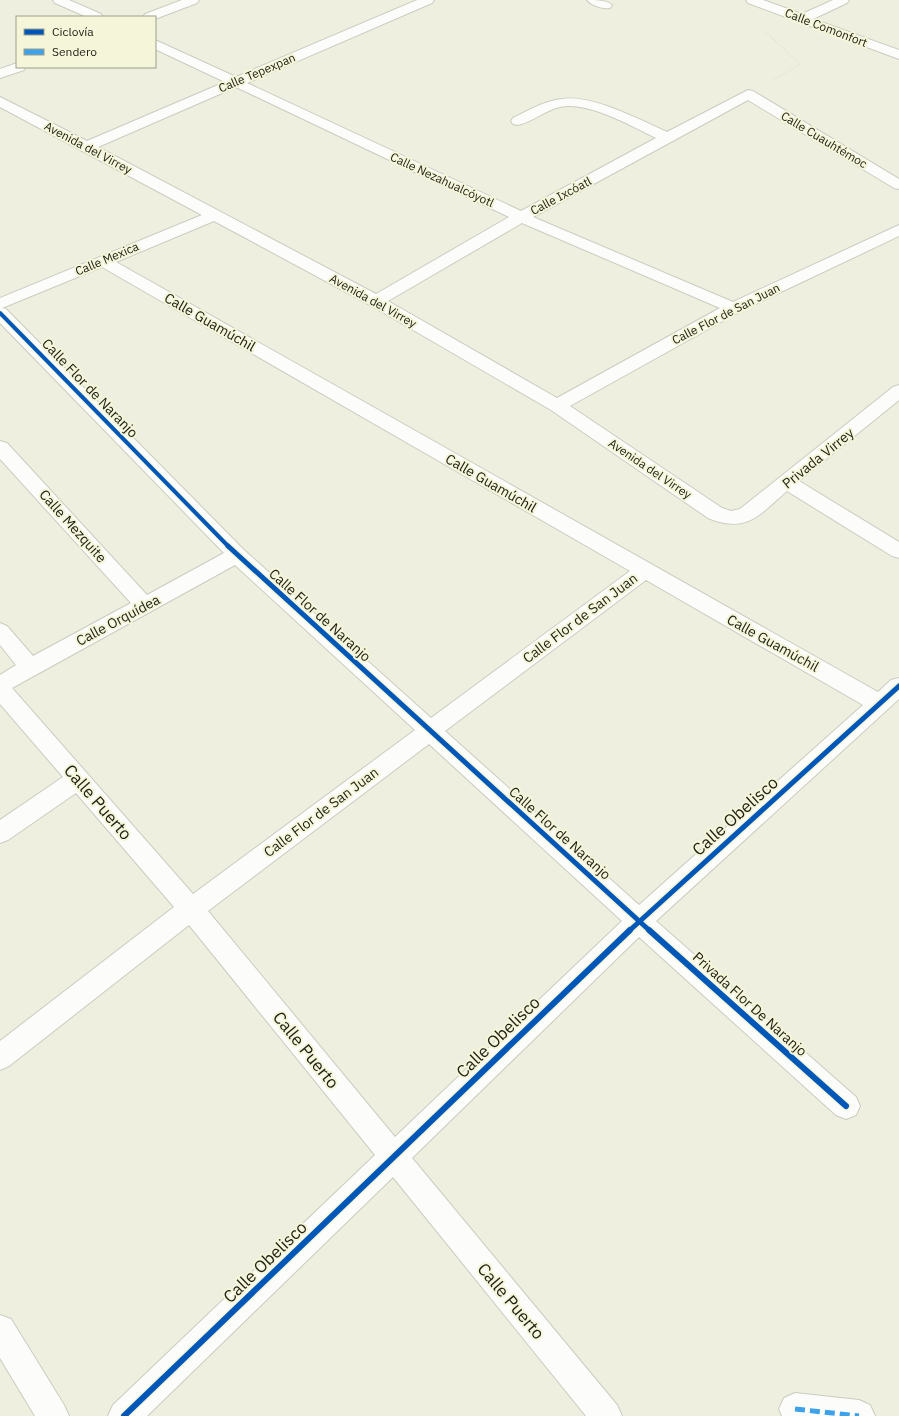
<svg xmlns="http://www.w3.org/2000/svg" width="899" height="1416" viewBox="0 0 899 1416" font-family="'IBM Plex Sans',sans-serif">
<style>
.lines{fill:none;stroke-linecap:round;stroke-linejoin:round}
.minor-casing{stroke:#cbccc0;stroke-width:2}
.path{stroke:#d7d7d3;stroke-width:1.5;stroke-dasharray:0.5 2;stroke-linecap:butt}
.minor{fill:#fcfdfa;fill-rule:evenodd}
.quiet{stroke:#3da2ea;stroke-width:5;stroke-dasharray:10 5;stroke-linecap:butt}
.cycleway-far2-casing{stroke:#f4f5d9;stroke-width:6}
.cycleway-far1-casing{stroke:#f4f5d9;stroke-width:8}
.cycleway-casing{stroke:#f4f5d9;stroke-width:9}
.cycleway-far2{stroke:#0057b8;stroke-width:4}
.cycleway-far1{stroke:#0057b8;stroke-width:5}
.cycleway{stroke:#0057b8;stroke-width:6}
.labels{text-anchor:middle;stroke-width:4;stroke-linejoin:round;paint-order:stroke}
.far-street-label{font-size:12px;fill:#1e1e14;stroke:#f4f5d9}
.street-label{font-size:14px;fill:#1e1e14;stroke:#f4f5d9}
.near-street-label{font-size:17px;fill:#1e1e14;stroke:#f4f5d9}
</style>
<rect width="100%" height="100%" fill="#eeefdf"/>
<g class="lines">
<defs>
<path id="minor" d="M53,0H69L101,14L103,17H87L55,3Z
M182,0H199L197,3L155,19V17H143L145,14Z
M417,0H434L432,3L247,83L521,211L656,138C631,126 588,101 560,107C545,110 533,122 518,125L513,124L511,121L513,118C529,110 544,101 562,99C591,94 640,120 667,132L748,90L753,91L899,179V189L894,188L748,100L533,217L733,302L899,225V236L739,312L570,406L722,508L731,511L740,509L893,387L899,385V400L799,481L899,542V558L892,556L787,491C759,515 747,534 708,518L551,410L370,305L214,221L116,262L878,692L891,680L899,678V699L656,921L856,1097L860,1106L856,1115L846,1119L836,1115L639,937L412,1158L617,1405L622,1416H586L393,1177L147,1416H108L113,1405L375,1155L189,925L9,1066L0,1070V1041L174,907L76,793L8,840L0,843V820L63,777L0,704V675L16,665L0,645V623L7,626L33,656L131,603L0,459V441L7,443L147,595L224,553L0,323V298L202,215L0,107V97L87,141L225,82L155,49V40L236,77ZM236,87L509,217L376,294L98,147ZM522,223L720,308L557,398L388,301ZM102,267L630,571L431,718L244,550L6,309L2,308ZM235,565L415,730L193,894L12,688ZM646,580L863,705L639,905L445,731ZM429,744L622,921L395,1137L208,911Z
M587,0C595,0 607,0 612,5L610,8C603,9 592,6 587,0Z
M746,0H763L802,14L833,0H849L847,3L813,19L899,50V59L748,3Z
M17,63V67H26L24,70L0,78V69Z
M0,1315L11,1319L64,1405L69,1416H35L0,1358Z
M795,1393L859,1400L870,1405L875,1416H782L779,1409L784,1398Z"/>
</defs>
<!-- minor casing -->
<use href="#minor" class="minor-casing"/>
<!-- path -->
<path class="path" d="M766,32L800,64L773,80"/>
<!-- minor -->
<use href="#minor" class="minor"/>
<!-- quiet -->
<path class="quiet" d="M795,1409L859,1416"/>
<defs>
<path id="cycleway-far2" d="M0,313L229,547"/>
<path id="cycleway-far1" d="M228,546L650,931
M629,931L899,686"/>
<path id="cycleway" d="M649,930L846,1106
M124,1416L630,930"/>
</defs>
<!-- cycleway-far2 casing -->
<use href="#cycleway-far2" class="cycleway-far2-casing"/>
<!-- cycleway-far1 casing -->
<use href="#cycleway-far1" class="cycleway-far1-casing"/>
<!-- cycleway casing -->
<use href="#cycleway" class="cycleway-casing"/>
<!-- cycleway-far2 -->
<use href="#cycleway-far2" class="cycleway-far2"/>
<!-- cycleway-far1 -->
<use href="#cycleway-far1" class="cycleway-far1"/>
<!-- cycleway -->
<use href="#cycleway" class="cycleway"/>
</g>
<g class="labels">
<!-- far-street labels -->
<g class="far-street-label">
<text transform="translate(826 28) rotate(21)" y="4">Calle Comonfort</text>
<text transform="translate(257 73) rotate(-23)" y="4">Calle Tepexpan</text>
<text transform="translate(824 140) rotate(31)" y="4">Calle Cuauhtémoc</text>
<text transform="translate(88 148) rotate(28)" y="4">Avenida del Virrey</text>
<text transform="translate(442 180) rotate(25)" y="4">Calle Nezahualcóyotl</text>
<text transform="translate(561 196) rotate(-28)" y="4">Calle Ixcóatl</text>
<text transform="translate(107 259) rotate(-23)" y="4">Calle Mexica</text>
<text transform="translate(373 301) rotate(29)" y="4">Avenida del Virrey</text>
<text transform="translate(726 314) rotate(-27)" y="4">Calle Flor de San Juan</text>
<text transform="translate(650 469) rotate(34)" y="4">Avenida del Virrey</text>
</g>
<!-- street labels -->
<g class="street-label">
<text transform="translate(210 322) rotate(30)" y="5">Calle Guamúchil</text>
<text transform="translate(90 388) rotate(46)" y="5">Calle Flor de Naranjo</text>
<text transform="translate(818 458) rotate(-39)" y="5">Privada Virrey</text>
<text transform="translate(491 483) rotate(30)" y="5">Calle Guamúchil</text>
<text transform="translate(73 526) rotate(48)" y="5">Calle Mezquite</text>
<text transform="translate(320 615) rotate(42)" y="5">Calle Flor de Naranjo</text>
<text transform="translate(580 618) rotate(-37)" y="5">Calle Flor de San Juan</text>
<text transform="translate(118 620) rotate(-28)" y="5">Calle Orquídea</text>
<text transform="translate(773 643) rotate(29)" y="5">Calle Guamúchil</text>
<text transform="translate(321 812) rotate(-37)" y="5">Calle Flor de San Juan</text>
<text transform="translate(560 833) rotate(42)" y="5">Calle Flor de Naranjo</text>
<text transform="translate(750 1004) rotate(42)" y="5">Privada Flor De Naranjo</text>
</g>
<!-- near-street labels -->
<g class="near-street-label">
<text transform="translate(98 802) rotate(49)" y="6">Calle Puerto</text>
<text transform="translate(735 816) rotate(-42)" y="6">Calle Obelisco</text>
<text transform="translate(498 1037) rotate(-44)" y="6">Calle Obelisco</text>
<text transform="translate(306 1050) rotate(51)" y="6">Calle Puerto</text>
<text transform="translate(265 1262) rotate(-44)" y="6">Calle Obelisco</text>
<text transform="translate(511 1301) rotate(50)" y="6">Calle Puerto</text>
</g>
</g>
<!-- legend -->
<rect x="16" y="16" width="140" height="52" fill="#f4f5d9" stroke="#9e9f8a"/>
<rect x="24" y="29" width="20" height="6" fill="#0057b8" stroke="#9e9f8a"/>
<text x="52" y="36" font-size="12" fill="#1e1e14">Ciclovía</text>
<rect x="24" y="49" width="20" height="6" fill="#3da2ea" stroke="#9e9f8a"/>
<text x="52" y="56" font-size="12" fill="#1e1e14">Sendero</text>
</svg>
